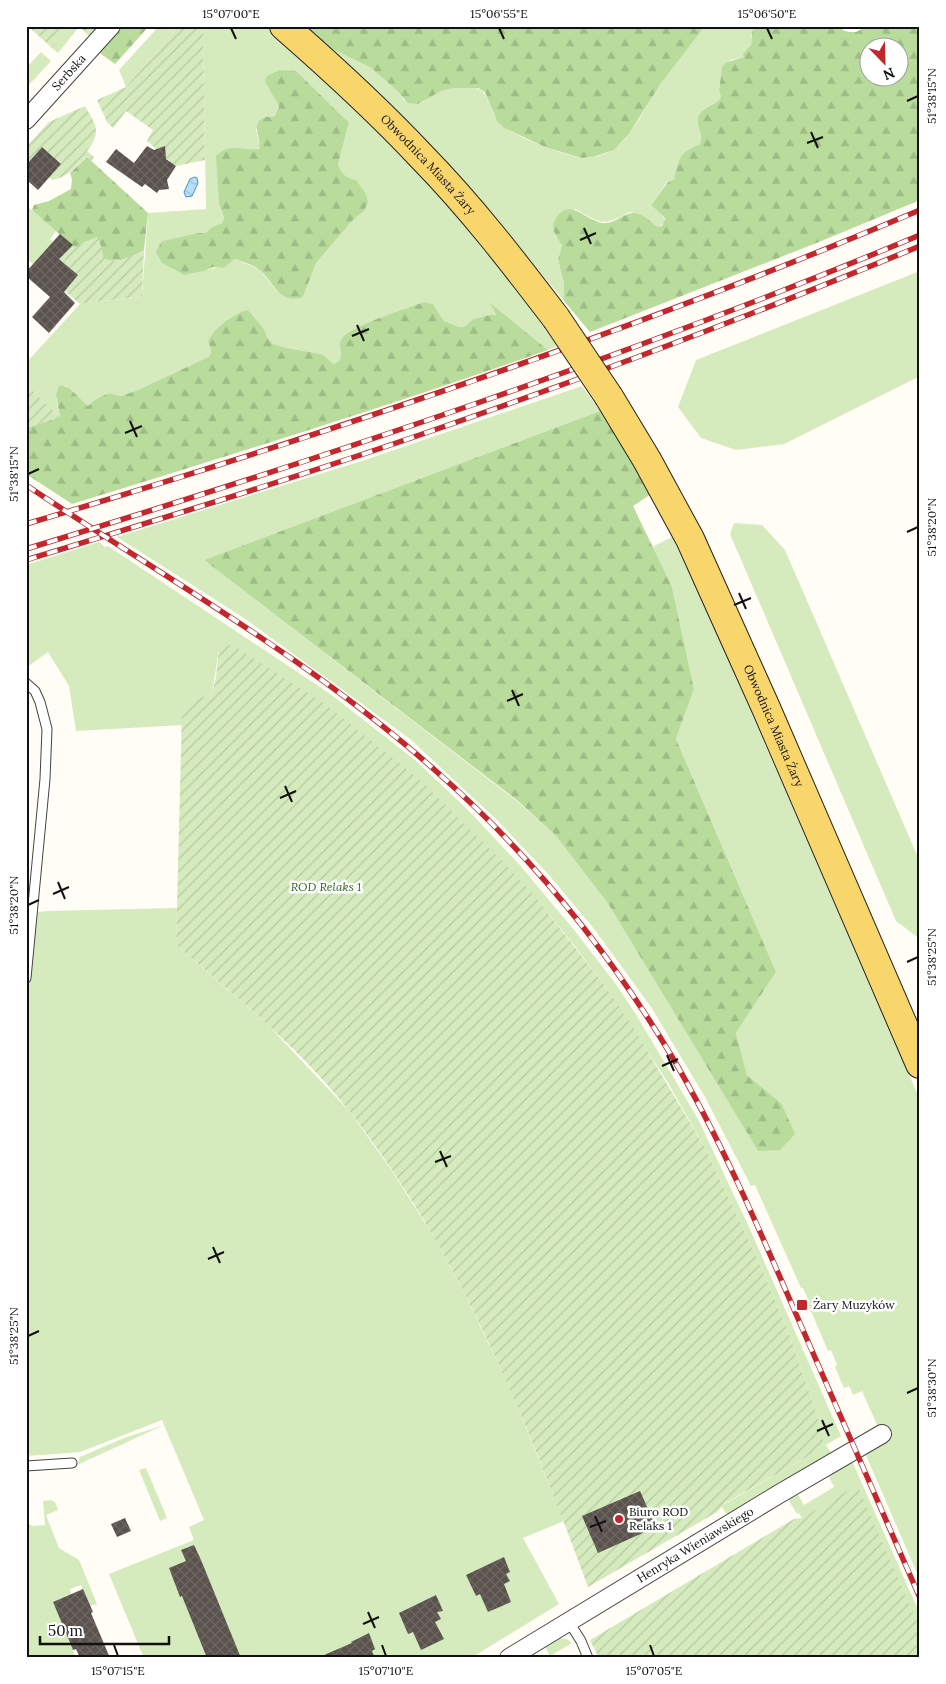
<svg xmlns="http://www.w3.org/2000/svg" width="946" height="1684" viewBox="0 0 946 1684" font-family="Lora,serif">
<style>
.grass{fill:#d5ebbd;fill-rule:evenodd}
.forest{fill:url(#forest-firs);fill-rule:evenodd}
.garden{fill:url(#garden-furrows)}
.water{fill:url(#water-waves);stroke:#3f96cf}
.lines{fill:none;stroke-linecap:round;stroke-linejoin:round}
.stream{stroke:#3f96cf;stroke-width:5}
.building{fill:url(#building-cross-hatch)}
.lane-casing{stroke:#444;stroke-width:11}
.street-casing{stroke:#444;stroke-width:20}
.primary-casing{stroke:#222;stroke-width:30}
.lane{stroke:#fff;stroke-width:9}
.street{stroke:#fff;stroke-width:18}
.primary{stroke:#f9d66b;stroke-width:28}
.rail-casing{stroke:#c4262e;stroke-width:5.5}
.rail{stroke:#fff;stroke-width:4;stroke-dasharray:11;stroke-linecap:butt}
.primary-bridge-casing{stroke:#222;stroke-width:30;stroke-linecap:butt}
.primary-bridge{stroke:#f9d66b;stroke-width:28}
.ticks{fill:none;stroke:#111;stroke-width:2}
.poi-dot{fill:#c4262e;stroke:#fff;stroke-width:2}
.labels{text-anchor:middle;stroke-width:5;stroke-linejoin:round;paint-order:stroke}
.street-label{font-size:12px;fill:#111;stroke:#fff}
.park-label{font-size:12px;font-style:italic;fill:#2f6b1f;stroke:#fff}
.poi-label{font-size:12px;fill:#111;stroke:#fff;text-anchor:start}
.neatline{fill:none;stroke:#111;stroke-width:2}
.ticks-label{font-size:12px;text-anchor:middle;fill:#111}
</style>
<defs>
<pattern id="forest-firs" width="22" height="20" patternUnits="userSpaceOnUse" patternTransform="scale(1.25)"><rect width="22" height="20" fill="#b9dc9c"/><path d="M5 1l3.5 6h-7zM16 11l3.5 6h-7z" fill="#9ebc85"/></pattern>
<pattern id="garden-furrows" width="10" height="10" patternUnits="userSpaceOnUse" patternTransform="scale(1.25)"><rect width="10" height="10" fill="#d5ebbd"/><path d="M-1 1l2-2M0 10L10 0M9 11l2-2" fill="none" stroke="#b6c8a1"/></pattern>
<pattern id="water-waves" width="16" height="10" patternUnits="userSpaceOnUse" patternTransform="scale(1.25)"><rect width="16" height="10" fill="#b9e0f7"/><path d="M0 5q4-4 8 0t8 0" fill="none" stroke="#9ebfd3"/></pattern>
<pattern id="building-cross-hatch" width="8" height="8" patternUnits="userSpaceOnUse" patternTransform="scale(1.25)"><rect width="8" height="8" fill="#5a524d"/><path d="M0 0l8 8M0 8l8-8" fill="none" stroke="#6d6662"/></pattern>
</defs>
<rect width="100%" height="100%" fill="#fffdf5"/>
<!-- grass -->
<path class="grass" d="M70,26H102L89,36L79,27L58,53L52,48Z
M159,26H178L126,87L119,70Z
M196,26H268L320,70L433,182L535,308L532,311L557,346L548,350L490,303L496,316L490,315L473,319L464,327H459L444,321L433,304L424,302C408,308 350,326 342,338C337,345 343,353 340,360L334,364L328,361L321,354L287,348L273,344L267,337L264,329L249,311C237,315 210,328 208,342C211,348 213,352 208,357L138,390L121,396L109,393L96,399L88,406L66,386L58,387C54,396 58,408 60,417L26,384V363L80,304L142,296L148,213L206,209L203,33ZM279,70L349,123L338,164L342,175L349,179L364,211L353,220L316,263L303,297L276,290L259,269L235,259L224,268C201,266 189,284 168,265L190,236L198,233L206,234L222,223L224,219L219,204L257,149L260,147L256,130L264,117L275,116C284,105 273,96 267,87L268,75Z
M705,26H757L751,35V45L744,54V57L731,60L722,67L719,90L721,97C715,105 704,106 699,115C694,124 704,133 700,144C680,153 680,159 674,179L667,182L651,205C656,210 666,215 664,223L659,227L644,216L630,212C601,227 603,224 575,209L553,227L555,236L562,245L558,260L564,283V301L475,194L318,42L371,68L394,88L404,100L423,102C427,99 431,95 435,93C446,87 479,83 485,94C492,105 493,120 504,127C516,137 566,156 582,158C591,159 607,154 614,149C635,134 646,104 660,84C673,64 690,45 705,26Z
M41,52L51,61L26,88V68Z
M26,205L56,231L50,239L65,253L64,263L59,269L33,264L26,258Z
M920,271V376L784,444L736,450L701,438L678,407L696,360Z
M582,386L600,411L204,560L518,802L555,835L607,902L758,1151L781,1103L747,1075L736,1033L776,972L676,739L694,689L672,587L652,547L672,537L716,632L920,1100V1580L865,1453L878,1427L862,1391L853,1395L849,1386L844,1388L835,1367L837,1365L831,1350L828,1351L808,1304L810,1303L803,1288H801L755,1185L751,1186L705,1097L651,1007L595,930L548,874L496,819L410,739L244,618L117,537L365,460Z
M734,523L762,525L785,550L920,862V939L896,921L730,534Z
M99,542L105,547L108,546L329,693L415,760L466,808L518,863L575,931L615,983L637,1016L698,1119L749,1227L841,1436L826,1445L832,1454L731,1515L726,1513L721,1506L805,1458L823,1432L788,1331L757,1258L705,1148L667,1081L605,986L574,945L538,900L219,649L212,694L189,701L182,711V725L76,731L69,686L48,652L27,667L26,666V565Z
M177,908L176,945L266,1023L350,1112L392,1171L435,1239L465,1295L508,1384L564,1521L523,1538L559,1604L471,1658H144L109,1574L194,1540L189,1527L204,1520L164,1425L77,1465L80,1457L124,1438L164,1425L162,1420L80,1452L26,1456V970L31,913L47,911Z
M852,1461L920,1614V1630L802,1518L799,1513L797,1514L789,1501L790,1498L797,1493L804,1505L834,1487L828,1475Z
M146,1468L167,1518L160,1521L139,1470Z
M51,1500L55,1502L58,1510L46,1515L59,1548L79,1560L97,1604L90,1606L81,1585L70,1589L71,1594L53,1602L76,1658H26V1523L33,1526L45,1525L43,1501Z
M557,1638L567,1639L572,1643L550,1656L544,1645Z"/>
<!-- forest -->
<path class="forest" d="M118,26H149L115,64L97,51Z
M298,26H705L661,83L629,134L614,150L593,157L582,158L571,155L545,147L504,128L497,121L485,92L478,88H453L441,91L418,104L408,103L394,88L371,68L318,42Z
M757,26H836L845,31L850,32H856L868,26H920V200L819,242L590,332L564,301V283L558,260L562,245C556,237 549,228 556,218C570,196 587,222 603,223C617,224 626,209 639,214C646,216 652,223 659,227L662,226L665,219L663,216L651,205L668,182L674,179C680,157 678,154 700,144C704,133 694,124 699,115C704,106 715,106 721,97L719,90L722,67L725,63L744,57L743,54L751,45L752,31ZM868,48H898V78H868Z
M279,70L296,71L349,123L338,164C342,174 345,178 356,180L366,194L368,202L364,211L353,220L316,263L303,297C280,305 274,283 260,270C254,265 243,262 235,259L224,268L213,267L204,271L184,275L162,263L156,252L160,244L163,241L198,233H206L211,228L222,223L224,218L219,204L216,156C230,142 242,151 259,149C262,139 250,124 263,118C266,116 272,117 275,116L279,107C276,97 267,90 265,80L268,75Z
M87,157L148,213L144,250C133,257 115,265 103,258L102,252L87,241L75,248L32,210L34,205L49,201L71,189L72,179L70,173Z
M424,302L433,304L444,321L459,327H464L473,319L490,315H496L489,302L548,350C391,405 232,455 72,504L26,474V428L60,417L56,395L58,387L62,385L69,388L88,406L96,399L109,393L121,396L138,390L208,357C213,352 211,348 208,342C210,330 235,314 246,310L249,311L264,329L267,337L273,344L287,348L321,354C327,357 328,361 334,364L340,360C343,353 337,344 342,338C350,326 408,308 424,302Z
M600,411L625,448L651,494L633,506L672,587L694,689L676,739L776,972L736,1033L747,1075L781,1103L795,1134L780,1150L758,1151L607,902L555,835L518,801L204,560Z"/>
<!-- garden -->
<path class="garden" d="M31,26H70L52,48L32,30Z
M178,26H196L203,33L205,160L176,166C165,158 157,149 147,141L153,130L126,111L113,128L107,122L97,100L126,87Z
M85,106C96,125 102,131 87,151L94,157L91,161L86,157C75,168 68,177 52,180L49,177L61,164L42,147L26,165V147L49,122Z
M96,237L98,238L102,249L103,258C115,265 133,257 144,250L142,296L80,304L65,291L78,275L64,263L65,253L73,245L75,247Z
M26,384L60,417L26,428Z
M228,645L236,647L325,704L419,779L509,868L538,900L605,986L633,1027L705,1148L757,1258L788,1331L823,1432V1446L805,1458L725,1503L717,1512L588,1587C527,1421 460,1253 350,1112C300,1048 237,998 176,945L182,711L189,701L212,694L216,677L219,649Z
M857,1485L920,1628V1658H599L590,1640L794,1519L802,1518Z"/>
<!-- water -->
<path class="water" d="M195,177L197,178L198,183L192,196L186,197L184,192L190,179Z"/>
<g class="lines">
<!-- stream -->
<path class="stream" d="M85,27V26"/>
</g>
<!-- building -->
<path class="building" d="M147,146L154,150L165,146L166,159L176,166L167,180L169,189L159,190L157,193L145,184L142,187L106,162L116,149L134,163Z
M42,147L61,164L38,190L26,179V165Z
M60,234L73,245L59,259L78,275L64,292L75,303L49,333L32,317L50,297L26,276V272Z
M640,1491L656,1527L598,1553L582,1516Z
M125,1518L131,1531L117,1537L111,1524Z
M194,1545L201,1560L241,1658H207L182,1596L180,1597L169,1568L186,1561L181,1550Z
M504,1557L510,1572L506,1574L510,1581L504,1584L511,1602L488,1612L480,1594L476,1596L466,1575Z
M83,1589L93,1612L91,1613L110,1658H80L76,1649L73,1650L53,1602Z
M436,1595L443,1611L437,1612L441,1619L435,1622L444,1639L421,1650L413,1632L408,1634L399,1613Z
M369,1633L375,1649L372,1651L375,1658H317L352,1643L351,1642Z"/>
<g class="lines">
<defs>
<path id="lane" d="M26,683L35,691L40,702L47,729L45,779L26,978
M26,1466L72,1463
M569,1622L581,1641L588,1658"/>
<g id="street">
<path id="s1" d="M26,120L111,26"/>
<path id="s2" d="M509,1658L779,1494L882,1434"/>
</g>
<g id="primary">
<path id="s3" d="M284,26C332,68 379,111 422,157C471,207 514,263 556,318"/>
<path id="s4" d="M609,397L647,460L690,539L766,708L920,1064"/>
</g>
</defs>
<!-- lane casing -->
<use href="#lane" class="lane-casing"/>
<!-- street casing -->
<use href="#street" class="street-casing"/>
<!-- primary casing -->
<use href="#primary" class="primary-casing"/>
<!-- lane -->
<use href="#lane" class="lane"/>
<!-- street -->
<use href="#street" class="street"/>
<!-- primary -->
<use href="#primary" class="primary"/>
<defs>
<path id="rail" d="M26,485C165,578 312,660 437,772C529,853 608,950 671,1055C720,1138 758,1226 796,1314C837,1409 879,1503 920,1598
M26,524C329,434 629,333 920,210
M26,549C328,457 628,357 920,235
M26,560C170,516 315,472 457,422C613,368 767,309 920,246"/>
</defs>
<!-- rail casing -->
<use href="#rail" class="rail-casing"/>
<!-- rail -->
<use href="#rail" class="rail"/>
<defs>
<path id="primary-bridge" d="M556,318L609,397"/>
</defs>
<!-- primary-bridge casing -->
<use href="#primary-bridge" class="primary-bridge-casing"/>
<!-- primary-bridge -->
<use href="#primary-bridge" class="primary-bridge"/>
</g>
<!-- ticks -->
<path class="ticks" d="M231,28L236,39M499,28L504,39M767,28L772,39M907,101L918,96M811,132L818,148M807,143L823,137M584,228L591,244M580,240L596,233M357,325L364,341M352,336L369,329M130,421L137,437M125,433L142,426M28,474L39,469M907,532L918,527M739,593L746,609M734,605L751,598M512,690L519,706M507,701L523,694M285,786L292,802M280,798L296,791M58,882L65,899M53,894L69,887M28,905L39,900M907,962L918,957M667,1055L674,1071M662,1066L678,1059M440,1151L447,1167M435,1162L451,1156M213,1247L220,1263M208,1259L224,1252M28,1336L39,1331M907,1393L918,1388M822,1420L829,1436M817,1431L833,1424M595,1516L602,1532M590,1527L606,1521M368,1612L375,1628M363,1624L379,1617M114,1645L118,1656M382,1645L386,1656M650,1645L654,1656"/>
<!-- markers -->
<g class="poi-dot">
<rect x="796" y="1299" width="12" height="12" rx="2.5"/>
<circle cx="619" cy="1519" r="5"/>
</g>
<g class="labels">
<!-- street labels -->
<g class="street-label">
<text dy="4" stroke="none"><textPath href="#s1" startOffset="64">Serbska</textPath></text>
<text dy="4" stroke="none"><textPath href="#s3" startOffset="200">Obwodnica Miasta Żary</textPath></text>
<text dy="4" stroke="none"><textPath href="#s4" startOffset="368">Obwodnica Miasta Żary</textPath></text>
<text dy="4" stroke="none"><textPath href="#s2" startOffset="218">Henryka Wieniawskiego</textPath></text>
</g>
<!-- park labels -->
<g class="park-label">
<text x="326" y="891">ROD Relaks 1</text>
</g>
<!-- poi labels -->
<g class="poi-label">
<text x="813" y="1309">Żary Muzyków</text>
<text x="629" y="1516">Biuro ROD<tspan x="629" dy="14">Relaks 1</tspan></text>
</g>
</g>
<!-- border -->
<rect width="946" height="1684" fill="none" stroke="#ffffff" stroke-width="55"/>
<!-- north arrow -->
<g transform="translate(884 62) rotate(157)"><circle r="24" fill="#ffffff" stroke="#a0a0a0"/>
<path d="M0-4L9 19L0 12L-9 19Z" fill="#c4262e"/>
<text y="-8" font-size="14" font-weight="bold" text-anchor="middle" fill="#111111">N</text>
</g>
<!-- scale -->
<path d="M40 1636v8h129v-8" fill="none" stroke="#111111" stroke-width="2.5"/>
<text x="48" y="1636" font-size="15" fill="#111111" stroke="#ffffff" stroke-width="4" paint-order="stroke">50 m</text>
<rect x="28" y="28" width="890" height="1628" class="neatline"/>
<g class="ticks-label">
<text x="231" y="18">15°07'00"E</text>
<text x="499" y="18">15°06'55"E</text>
<text x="767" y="18">15°06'50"E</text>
<text transform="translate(932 96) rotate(-90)" y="4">51°38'15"N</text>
<text transform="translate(14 474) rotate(-90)" y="4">51°38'15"N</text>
<text transform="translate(932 527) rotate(-90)" y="4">51°38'20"N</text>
<text transform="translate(14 905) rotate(-90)" y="4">51°38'20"N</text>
<text transform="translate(932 957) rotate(-90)" y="4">51°38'25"N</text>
<text transform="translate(14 1336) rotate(-90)" y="4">51°38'25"N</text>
<text transform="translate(932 1388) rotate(-90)" y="4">51°38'30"N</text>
<text x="118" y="1675">15°07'15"E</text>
<text x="386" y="1675">15°07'10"E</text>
<text x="654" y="1675">15°07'05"E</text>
</g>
</svg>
